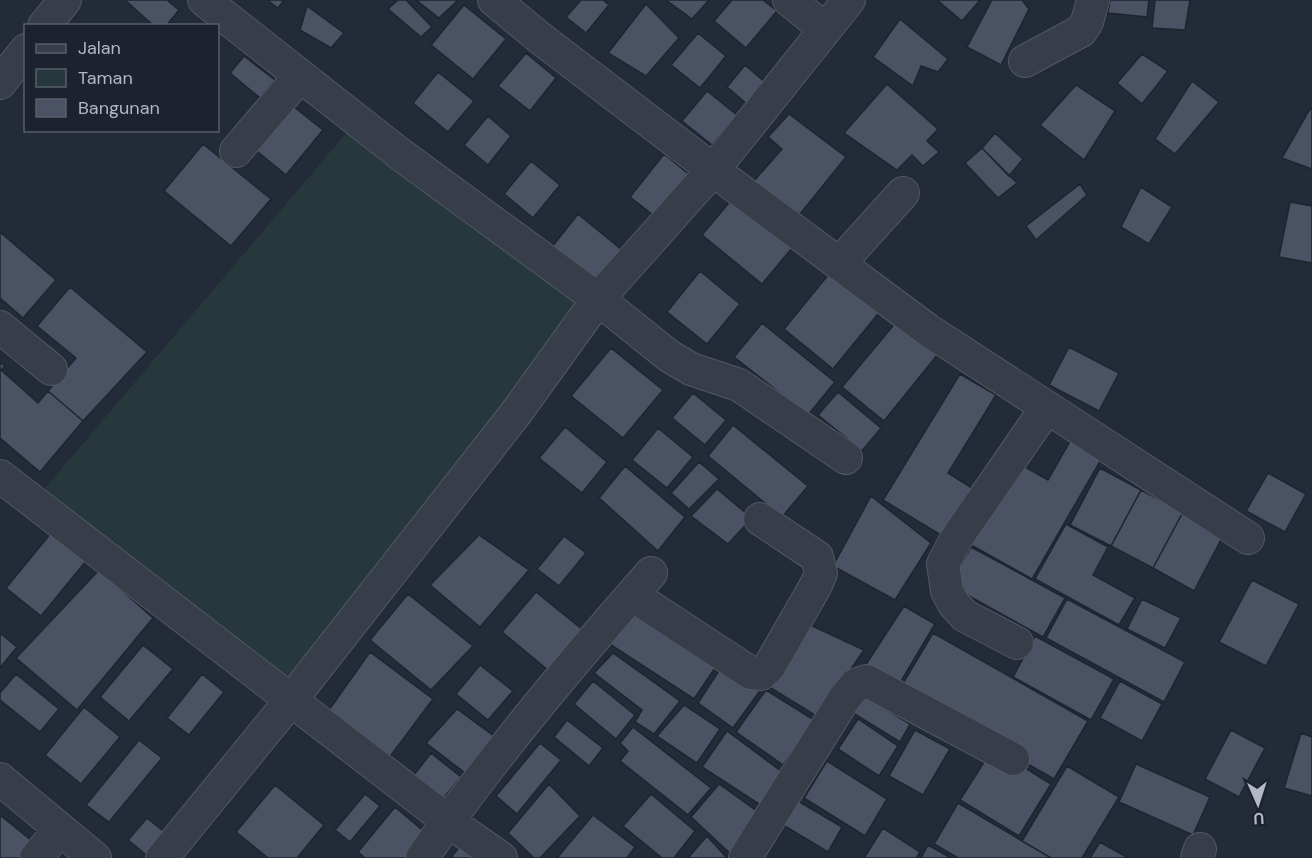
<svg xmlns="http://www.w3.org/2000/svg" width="1312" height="858" viewBox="0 0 1312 858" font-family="'DM Sans',sans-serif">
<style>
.green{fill:#26383b}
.building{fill:#4a5263;stroke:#1e2530;stroke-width:1.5}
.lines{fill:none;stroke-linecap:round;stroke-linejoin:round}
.minor-casing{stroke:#525864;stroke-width:34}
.minor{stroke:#373d49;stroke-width:32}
</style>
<rect width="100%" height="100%" fill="#232b39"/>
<!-- green -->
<path class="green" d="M347,132L585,302L289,689L41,493Z"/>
<!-- building -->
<path class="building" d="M125,0H167L179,10L166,26H154Z
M267,0H284L278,8Z
M398,0H406L432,27L421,37L388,9Z
M416,0H458L439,18Z
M581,0H603L609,5L586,33L566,17Z
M666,0H709L692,19Z
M732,0H763L777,11L746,48L714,21Z
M937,0H980L962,21Z
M992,0H1022L1029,9L1001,65L967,47Z
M1110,0H1149L1147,17L1108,13Z
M1155,0H1190L1185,30L1152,28Z
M646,4L679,38L646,76L608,53Z
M464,5L506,39L473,79L431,45Z
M307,6L344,33L331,48L300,30Z
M900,19L948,59L938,72L921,66L913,86L873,57Z
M698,33L726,56L700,88L671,65Z
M526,53L556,78L530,111L498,86Z
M1142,54L1168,71L1142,104L1117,83Z
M244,56L275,80L260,98L230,73Z
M745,65L766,83L748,105L727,87Z
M438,72L474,101L448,132L413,103Z
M1192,81L1219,102L1175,154L1155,139Z
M887,84L938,129L927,141L939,152L923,166L912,155L897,170L844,133Z
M1076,85L1115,111L1084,160L1040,125Z
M707,91L737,115L712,145L682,121Z
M289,103L323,130L286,175L252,147Z
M1310,109L1312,110V169L1282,158Z
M789,114L846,157L800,214L753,182L782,149L768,137Z
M488,116L511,136L488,165L464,145Z
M995,133L1023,159L1009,176L982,148Z
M203,144L271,199L231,246L164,191Z
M982,148L1017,183L998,198L965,163Z
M664,154L691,176L657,218L630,197Z
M531,161L560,185L533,218L504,194Z
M1080,184L1087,195L1036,240L1026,226Z
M1141,187L1172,207L1149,244L1121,227Z
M737,193L797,242L762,284L702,235Z
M1290,202L1312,206V263L1279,257Z
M578,214L622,250L595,282L552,247Z
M0,232L56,280L23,318L0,298Z
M833,269L882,309L833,369L784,329Z
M700,271L740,304L707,344L667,312Z
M70,287L147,352L83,421L48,391L76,358L37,326Z
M897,321L938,354L884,421L842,387Z
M762,323L835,382L808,415L734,357Z
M1069,347L1119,373L1099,411L1049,385Z
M611,348L663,390L623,438L571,396Z
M0,362L5,366L1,370L38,403L48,391L83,421L40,472L0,438Z
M960,374L996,395L948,473L983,495L954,543L883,500Z
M838,392L881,428L862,451L818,415Z
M693,393L726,420L705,445L672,418Z
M733,425L808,486L782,517L708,456Z
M565,427L607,462L582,493L539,458Z
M658,428L693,457L667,488L632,460Z
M1072,438L1103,456L1032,579L964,541L1011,459L1048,480Z
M699,462L719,479L689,509L671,493Z
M625,466L685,517L658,551L599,498Z
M1100,468L1141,490L1111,546L1070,525Z
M1268,473L1306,494L1285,532L1246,511Z
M717,489L752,518L728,544L691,516Z
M1141,490L1183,512L1153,568L1111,546Z
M871,496L931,543L895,600L833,566Z
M1183,512L1224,534L1194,591L1153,568Z
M1066,524L1108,547L1093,575L1135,598L1119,625L1035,579Z
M51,533L86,561L41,616L6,588Z
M479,535L529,570L480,627L430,585Z
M564,536L586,553L559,586L537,569Z
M971,547L1065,598L1043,637L949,585Z
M99,570L153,618L77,710L16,658Z
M1252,580L1299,604L1266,666L1219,642Z
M536,592L583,630L549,671L502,632Z
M408,594L473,646L431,690L370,640Z
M1067,599L1185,662L1164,702L1046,638Z
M1142,599L1181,618L1165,648L1127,629Z
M904,606L935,624L897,688L863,669Z
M633,607L715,668L694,699L605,641Z
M808,624L864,650L818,717L766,685Z
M0,633L17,647L0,668Z
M933,633L1088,721L1054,779L899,690Z
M1035,636L1114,679L1091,720L1013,677Z
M143,645L173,669L129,721L100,697Z
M370,652L433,699L386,762L324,717Z
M613,653L680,701L654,734L635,722L642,710L594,673Z
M724,663L762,688L733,728L698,703Z
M480,665L513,691L488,720L456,694Z
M16,674L59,709L40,732L0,700V693Z
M202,674L224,692L189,735L167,718Z
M593,681L635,715L616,739L574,704Z
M1120,681L1162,704L1142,741L1100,718Z
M766,690L814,720L783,765L736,732Z
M864,696L910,724L900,742L853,713Z
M684,705L720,729L697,763L657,736Z
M84,707L120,737L81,784L45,755Z
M457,709L498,739L469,776L426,743Z
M858,719L898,746L879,776L838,749Z
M567,720L603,748L589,766L554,737Z
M633,727L711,788L688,815L620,761L628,751L620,743Z
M915,730L950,749L923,795L889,776Z
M1231,730L1265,748L1239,797L1205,779Z
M727,731L785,774L762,806L702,767Z
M1301,733L1312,737V796L1284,788Z
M139,740L162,758L109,822L86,805Z
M540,743L561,760L517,814L496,796Z
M993,748L1051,784L1019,836L960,800Z
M431,753L461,777L442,800L413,776Z
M827,761L887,799L865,836L804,798Z
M1136,764L1210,797L1193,835L1119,802Z
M1067,766L1119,797L1082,858H1051L1022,841Z
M549,784L580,816L540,858H534L508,833Z
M719,784L761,814L734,857L691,817Z
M275,785L324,825L297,858H268L236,832Z
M365,794L380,806L350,842L335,830Z
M651,794L695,831L674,858H662L623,826Z
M798,801L842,827L828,852L783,825Z
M958,803L1051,858H958L934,844Z
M395,807L427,834L407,858H365L358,852Z
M0,815L37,845L26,858H0Z
M593,815L635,847L627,858H557Z
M147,818L168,835L150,858L128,840Z
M883,828L920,852L916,858H864Z
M707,836L727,858H688Z
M467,838L492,858H454L452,856Z
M1100,842L1128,858H1090Z
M928,845L951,858H921Z"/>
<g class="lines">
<defs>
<path id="minor" d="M204,0L400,154L598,299L669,356L691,369L739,385L846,458
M494,0L540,38L713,170L928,330L1248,538
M789,0L825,29
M44,26L65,0
M1025,61L1081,31L1087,22L1093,0
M0,83L26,50
M236,151L300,76
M839,264L903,193
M0,327L51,369
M0,476L448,821L501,858
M632,595L751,673L761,674L769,667L816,585L821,573L817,557L760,519
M1017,643L965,616L954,604L947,591L943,564L956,539L1047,407
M0,779L95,858
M36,858L60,829
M162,858L291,700L516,413L598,299L713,170L849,0
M422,858C492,758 570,665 651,573
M745,858L844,699L855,685L867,681L1013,759
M1197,858L1200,849"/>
</defs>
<!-- minor casing -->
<use href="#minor" class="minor-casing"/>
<!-- minor -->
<use href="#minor" class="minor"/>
</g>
<!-- legend -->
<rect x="24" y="24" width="195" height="108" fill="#1c232e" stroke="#585f6a" stroke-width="1.5"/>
<rect x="36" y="44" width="30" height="9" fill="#373d49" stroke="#585f6a" stroke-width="1.5"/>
<text x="78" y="54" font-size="18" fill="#b2b8c5">Jalan</text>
<rect x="36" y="69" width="30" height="18" fill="#26383b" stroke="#585f6a" stroke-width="1.5"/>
<text x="78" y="84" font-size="18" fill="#b2b8c5">Taman</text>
<rect x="36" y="99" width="30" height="18" fill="#4a5263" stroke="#585f6a" stroke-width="1.5"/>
<text x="78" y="114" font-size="18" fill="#b2b8c5">Bangunan</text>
<!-- north arrow -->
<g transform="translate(1258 804) rotate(177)" stroke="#1c232e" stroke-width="4.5" paint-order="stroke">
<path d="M0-4.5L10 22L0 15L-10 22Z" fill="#b2b8c5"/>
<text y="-9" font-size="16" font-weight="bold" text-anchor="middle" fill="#b2b8c5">U</text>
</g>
</svg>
